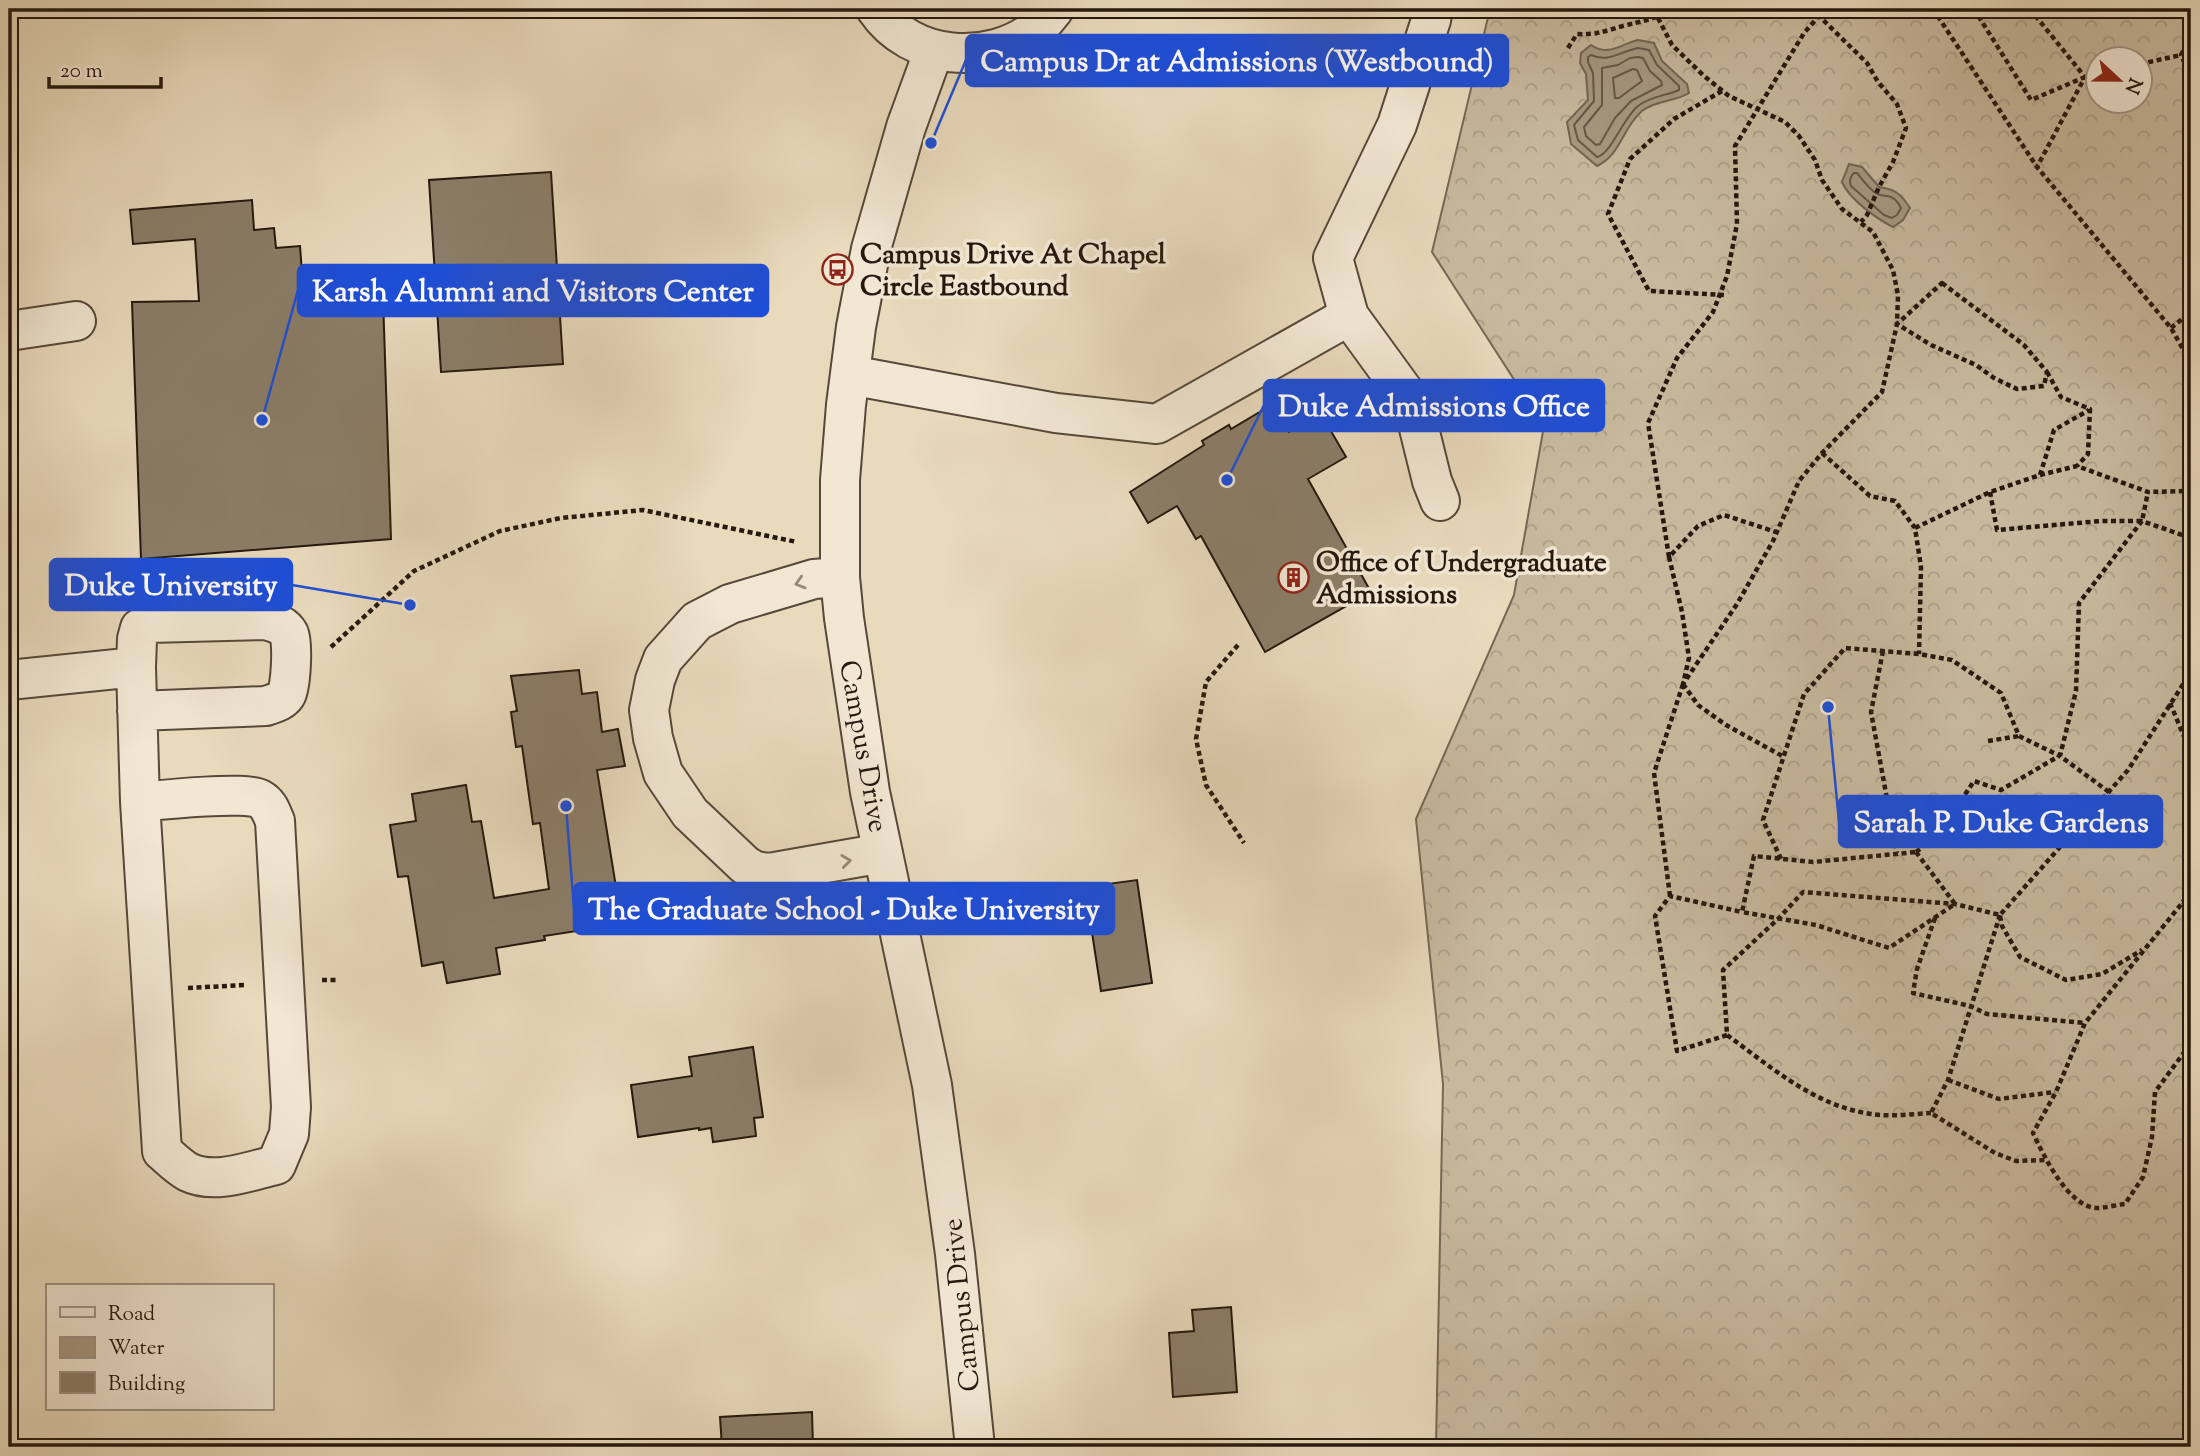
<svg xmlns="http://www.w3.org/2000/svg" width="2200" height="1456" viewBox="0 0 2200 1456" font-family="'Sorts Mill Goudy',serif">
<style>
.forest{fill:url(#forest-crowns);stroke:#766856;stroke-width:2;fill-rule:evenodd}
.water{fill:#a69881;stroke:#726553;stroke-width:2}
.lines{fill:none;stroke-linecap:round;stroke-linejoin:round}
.shore{stroke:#665848;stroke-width:2}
.building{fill:#8b7d68;stroke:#25180e;stroke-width:2}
.minor-casing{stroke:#56483a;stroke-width:42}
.path{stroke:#25180e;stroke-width:4.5;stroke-dasharray:5 3.5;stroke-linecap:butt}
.minor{stroke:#f1e7d3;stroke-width:38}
.oneway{stroke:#958a7a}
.labels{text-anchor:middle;stroke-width:7;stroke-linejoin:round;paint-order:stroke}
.poi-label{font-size:28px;font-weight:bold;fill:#25180e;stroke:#f1e7d3;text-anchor:start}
.street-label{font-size:28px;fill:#25180e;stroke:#f1e7d3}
.leader{fill:none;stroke:#1d4ed8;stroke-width:2.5}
.callout-dot{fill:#1d4ed8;stroke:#f1e7d3;stroke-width:2.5}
.callout{fill:#1d4ed8;stroke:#1d4ed8;stroke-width:2.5}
.callout-label{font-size:30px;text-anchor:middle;font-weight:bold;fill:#fff}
</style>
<defs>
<pattern id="forest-crowns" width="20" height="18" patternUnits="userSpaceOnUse" patternTransform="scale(1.75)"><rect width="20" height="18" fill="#c8b99e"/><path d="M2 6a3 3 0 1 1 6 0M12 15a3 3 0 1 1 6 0" fill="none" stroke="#ac9e87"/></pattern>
</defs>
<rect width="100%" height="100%" fill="#e9dabc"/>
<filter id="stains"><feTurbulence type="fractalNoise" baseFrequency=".00286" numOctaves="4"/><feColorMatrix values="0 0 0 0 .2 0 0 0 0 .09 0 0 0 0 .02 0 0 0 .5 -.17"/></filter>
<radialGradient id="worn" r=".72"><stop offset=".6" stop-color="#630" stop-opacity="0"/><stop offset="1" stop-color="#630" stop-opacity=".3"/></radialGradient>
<!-- forest -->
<path class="forest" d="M1490,9H2191V1447H1436L1443,1084L1416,819L1514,595L1544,426L1432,252ZM2098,60H2140V102H2098Z"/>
<!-- water -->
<path class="water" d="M1638,40L1654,43L1662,61L1687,84L1689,93C1675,102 1656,100 1642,111C1622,128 1621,155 1597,166L1571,144L1567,122L1588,100L1586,74L1580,63L1581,53L1591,45C1608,57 1621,44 1638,40Z
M1849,164L1862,167L1879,187C1895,189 1901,194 1910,208L1903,220L1893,227C1877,219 1849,199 1842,182Z"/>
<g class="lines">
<!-- shore -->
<path class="shore" d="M1638,48L1649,50L1657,65L1679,86V90C1666,96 1650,96 1638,106C1623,118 1611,154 1597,157L1578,140L1574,125L1594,101L1593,73L1588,62V57L1591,55C1609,63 1621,51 1638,48Z
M1638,57L1643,58L1650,71L1661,81L1662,85L1631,101L1615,118L1600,144L1596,145L1586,136L1584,127L1602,105V68L1618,65L1630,58Z
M1633,69L1637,70L1642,81L1619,98H1615L1613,78Z
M1857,173C1862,179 1867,186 1873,191C1884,201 1891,189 1901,208L1897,215L1892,218L1884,215L1851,186C1849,181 1850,177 1854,173Z"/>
</g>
<!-- building -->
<path class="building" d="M551,172L563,364L441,372L429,180Z
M252,200L254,230L274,228L276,248L300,246L304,299L383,298L391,539L141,559L132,302L199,301L195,239L133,244L130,210Z
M1273,404L1289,432L1321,414L1346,457L1308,479L1371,592L1265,652L1201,536L1196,539L1177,506L1148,523L1130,492L1204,445L1202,441L1229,425L1231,429Z
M579,670L582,694L597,692L602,732L618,729L625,766L597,770L622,924L544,936L545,940L496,948L500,974L447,983L443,962L422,966L408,876L398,877L390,825L416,821L412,794L466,785L472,822L481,821L494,898L549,889L540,823L533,824L522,746L516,747L511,712L517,711L511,676Z
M1137,880L1152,983L1101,991L1085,887Z
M753,1047L763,1117L754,1118L756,1136L713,1142L711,1128L699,1130V1128L638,1137L631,1085L692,1076L689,1057Z
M1231,1307L1237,1392L1173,1397L1169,1333L1194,1331L1192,1310Z
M812,1412L813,1447H722L720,1417Z"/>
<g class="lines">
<defs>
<path id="minor" d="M876,9C911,61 989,66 1036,29C1043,24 1049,15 1054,9
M1433,9L1431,20L1397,125L1333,258L1349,316L1413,404L1432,481L1440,501
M934,50L906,127L871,249L856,327L846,405L840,480V577L844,618L870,792L932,1085L955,1254L975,1447
M9,331L76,321
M850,375L1056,413L1157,424L1349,316
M840,577L814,579L730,604L697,621L663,659L655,680L649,710L653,738L663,773L690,813L745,865L755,871L769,873L883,853
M136,667L137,639L140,628L149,623L266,620C276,623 284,625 289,634C293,643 291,688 286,695C281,702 274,703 266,706L137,711
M9,680L136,667L140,802L162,1151C170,1158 179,1167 188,1172C215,1185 249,1171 276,1165L289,1134L291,1107L275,821C271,812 269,804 260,799C246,791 160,800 140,802"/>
</defs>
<!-- minor casing -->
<use href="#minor" class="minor-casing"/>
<!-- path -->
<path class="path" d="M1827,9L1819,16L1867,63L1878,82L1897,104L1906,128L1893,162L1879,187L1867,215L1861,222
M1933,9L2037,167L2171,328L2191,363
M1974,9L2031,100L2085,77L2098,74
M2030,9L2085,77L2037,167
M1658,18L1672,45L1704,76L1729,96L1785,122L1799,136L1815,160L1822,180L1842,209L1873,232L1893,270L1898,295L1897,324L1882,392L1822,453L1799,481L1773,541L1737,604L1683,684L1689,658L1682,612L1669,557L1698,526L1724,515L1776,532
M2191,36L2181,55L2191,77
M1568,48L1577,34C1598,35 1604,31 1623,26C1641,21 1655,20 1671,9
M2140,64L2181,55
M1722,91L1674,119L1630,159L1608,214L1649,291L1724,295
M1942,283L2024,345L2047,372L2044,386L2017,389L1994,378L1976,365L1931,345L1897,324Z
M2171,328L2191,312
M2047,372L2061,397L2090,409L2088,454L2077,466
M1822,453L1870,496L1895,501L1915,528L1921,567L1919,654
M2040,475L2054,430L2089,410
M1990,492L1997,530L2101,521H2142L2148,492
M1915,528L1990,492L2040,475L2077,466L2148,492L2187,491L2191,497
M2191,532L2185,536L2191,551
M1669,557L1648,423L1677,358L1713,312L1727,276L1737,224L1735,146L1804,33L1819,16L1812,9
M1238,645L1206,682L1196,739L1206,785L1244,843
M331,647L414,571L500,531L561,518L643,510L797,542
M1883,651L1871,712L1897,853
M1683,684L1698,705L1726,725L1784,757
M2170,703L2191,753
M1988,741L2019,736
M2109,792L2060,756L2076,691L2079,603L2142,521L2185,536
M1916,852L1955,904L1889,948L1816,925L1742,912L1754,856L1813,862Z
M1916,852L1939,834L1974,781L2001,790L2059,756
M1781,859L1763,820L1804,694L1845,648L1919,654L1952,660L2001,693L2019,736L2060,756
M1670,896L1654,773L1683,684
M2183,902L2191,885
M2191,913L2183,902L2085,1023L2056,1092L2033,1133C2044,1156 2068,1207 2097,1208C2105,1208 2116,1205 2125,1204L2143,1177L2152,1137L2155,1092L2191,1043
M2000,915L1948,1080L1931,1113L1995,1153L2016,1161L2046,1160
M2000,916L2002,926L2020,957L2066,980L2102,974L2142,950
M1935,918L1917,969L1913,993L1970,1006L1987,1014L2085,1023
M322,980H339
M188,988L246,985
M1727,1035L1677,1051L1655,916L1670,896L1742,912
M1948,1080L1999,1099L2055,1092
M1931,1113C1912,1114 1891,1117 1872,1114C1816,1107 1771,1067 1727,1035L1723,970L1778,919L1803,892L1955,904L2000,915L2128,770L2191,672"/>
<!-- minor -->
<use href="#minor" class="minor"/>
</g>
<!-- one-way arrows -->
<defs><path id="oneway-chevron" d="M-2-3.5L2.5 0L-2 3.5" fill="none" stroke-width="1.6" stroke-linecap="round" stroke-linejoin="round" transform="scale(1.75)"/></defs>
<g class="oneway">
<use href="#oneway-chevron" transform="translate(800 583) rotate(163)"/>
<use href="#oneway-chevron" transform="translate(846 861) rotate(-7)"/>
</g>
<!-- icons -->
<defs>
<symbol id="bus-ring" viewBox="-11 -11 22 22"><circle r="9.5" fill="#f1e7d3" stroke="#8f2418" stroke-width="1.5"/><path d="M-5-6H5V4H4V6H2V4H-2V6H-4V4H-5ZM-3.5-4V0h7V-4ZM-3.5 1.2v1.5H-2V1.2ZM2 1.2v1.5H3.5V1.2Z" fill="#8f2418"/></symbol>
<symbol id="building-ring" viewBox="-11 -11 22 22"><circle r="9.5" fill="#f1e7d3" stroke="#8f2418" stroke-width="1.5"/><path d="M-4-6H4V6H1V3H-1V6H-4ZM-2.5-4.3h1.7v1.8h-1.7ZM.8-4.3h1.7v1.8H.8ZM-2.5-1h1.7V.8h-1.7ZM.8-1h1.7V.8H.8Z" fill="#8f2418"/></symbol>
</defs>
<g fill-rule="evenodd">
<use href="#bus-ring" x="820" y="252" width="35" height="35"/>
<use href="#building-ring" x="1276" y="560" width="35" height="35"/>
</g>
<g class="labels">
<!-- poi labels -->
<g class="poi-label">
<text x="860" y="263">Campus Drive At Chapel<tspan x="860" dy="32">Circle Eastbound</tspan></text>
<text x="1316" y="571">Office of Undergraduate<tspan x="1316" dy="32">Admissions</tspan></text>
</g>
<!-- street labels -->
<g class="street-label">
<text transform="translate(865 746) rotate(80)" y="10">Campus Drive</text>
<text transform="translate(960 1305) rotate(-96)" y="10">Campus Drive</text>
</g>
</g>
<!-- callouts -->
<path class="leader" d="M931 143L966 60M262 420L298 290M1227 480L1264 405M410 605L292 585M1828 707L1839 822M566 806L574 909"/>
<g class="callout-dot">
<circle cx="931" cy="143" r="7"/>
<circle cx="262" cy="420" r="7"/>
<circle cx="1227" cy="480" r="7"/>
<circle cx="410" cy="605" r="7"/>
<circle cx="1828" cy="707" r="7"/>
<circle cx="566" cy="806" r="7"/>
</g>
<g class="callout">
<rect x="966" y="35" width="542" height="51" rx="7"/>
<rect x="298" y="265" width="470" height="51" rx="7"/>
<rect x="1264" y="380" width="340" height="51" rx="7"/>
<rect x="50" y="559" width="242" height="51" rx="7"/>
<rect x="1839" y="796" width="323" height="51" rx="7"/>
<rect x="574" y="883" width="540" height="51" rx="7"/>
</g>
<g class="callout-label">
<text x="1237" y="71">Campus Dr at Admissions (Westbound)</text>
<text x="533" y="301">Karsh Alumni and Visitors Center</text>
<text x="1434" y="416">Duke Admissions Office</text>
<text x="171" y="595">Duke University</text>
<text x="2001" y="832">Sarah P. Duke Gardens</text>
<text x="844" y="919">The Graduate School - Duke University</text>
</g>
<!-- margin -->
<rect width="2200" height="1456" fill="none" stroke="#e9dabc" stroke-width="35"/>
<rect x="10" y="10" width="2179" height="1435" fill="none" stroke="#25180e" stroke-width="3.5"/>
<rect x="18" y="18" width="2165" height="1421" fill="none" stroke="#25180e" stroke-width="2"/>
<!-- legend -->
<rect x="46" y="1284" width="228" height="126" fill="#f1e7d3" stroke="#9f9484" stroke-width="2"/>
<rect x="60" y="1307" width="35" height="10" fill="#f1e7d3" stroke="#9f9484" stroke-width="2"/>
<text x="108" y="1320" font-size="21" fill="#25180e">Road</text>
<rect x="60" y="1337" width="35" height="21" fill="#a69881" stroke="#9f9484" stroke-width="2"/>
<text x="108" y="1354" font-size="21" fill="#25180e">Water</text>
<rect x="60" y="1372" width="35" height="21" fill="#8b7d68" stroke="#9f9484" stroke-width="2"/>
<text x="108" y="1390" font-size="21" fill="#25180e">Building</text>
<!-- north arrow -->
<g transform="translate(2119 80) rotate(112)"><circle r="33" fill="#f1e7d3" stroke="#9f9484" stroke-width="2"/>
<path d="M0-5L12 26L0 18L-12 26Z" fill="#8f2418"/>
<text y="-10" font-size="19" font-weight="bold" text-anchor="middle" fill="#25180e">N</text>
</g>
<!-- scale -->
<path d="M49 77v10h112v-10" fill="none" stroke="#25180e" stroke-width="3.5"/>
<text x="60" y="77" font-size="21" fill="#25180e" stroke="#f1e7d3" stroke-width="5" paint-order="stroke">20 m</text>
<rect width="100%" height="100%" filter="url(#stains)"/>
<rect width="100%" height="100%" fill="url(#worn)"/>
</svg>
